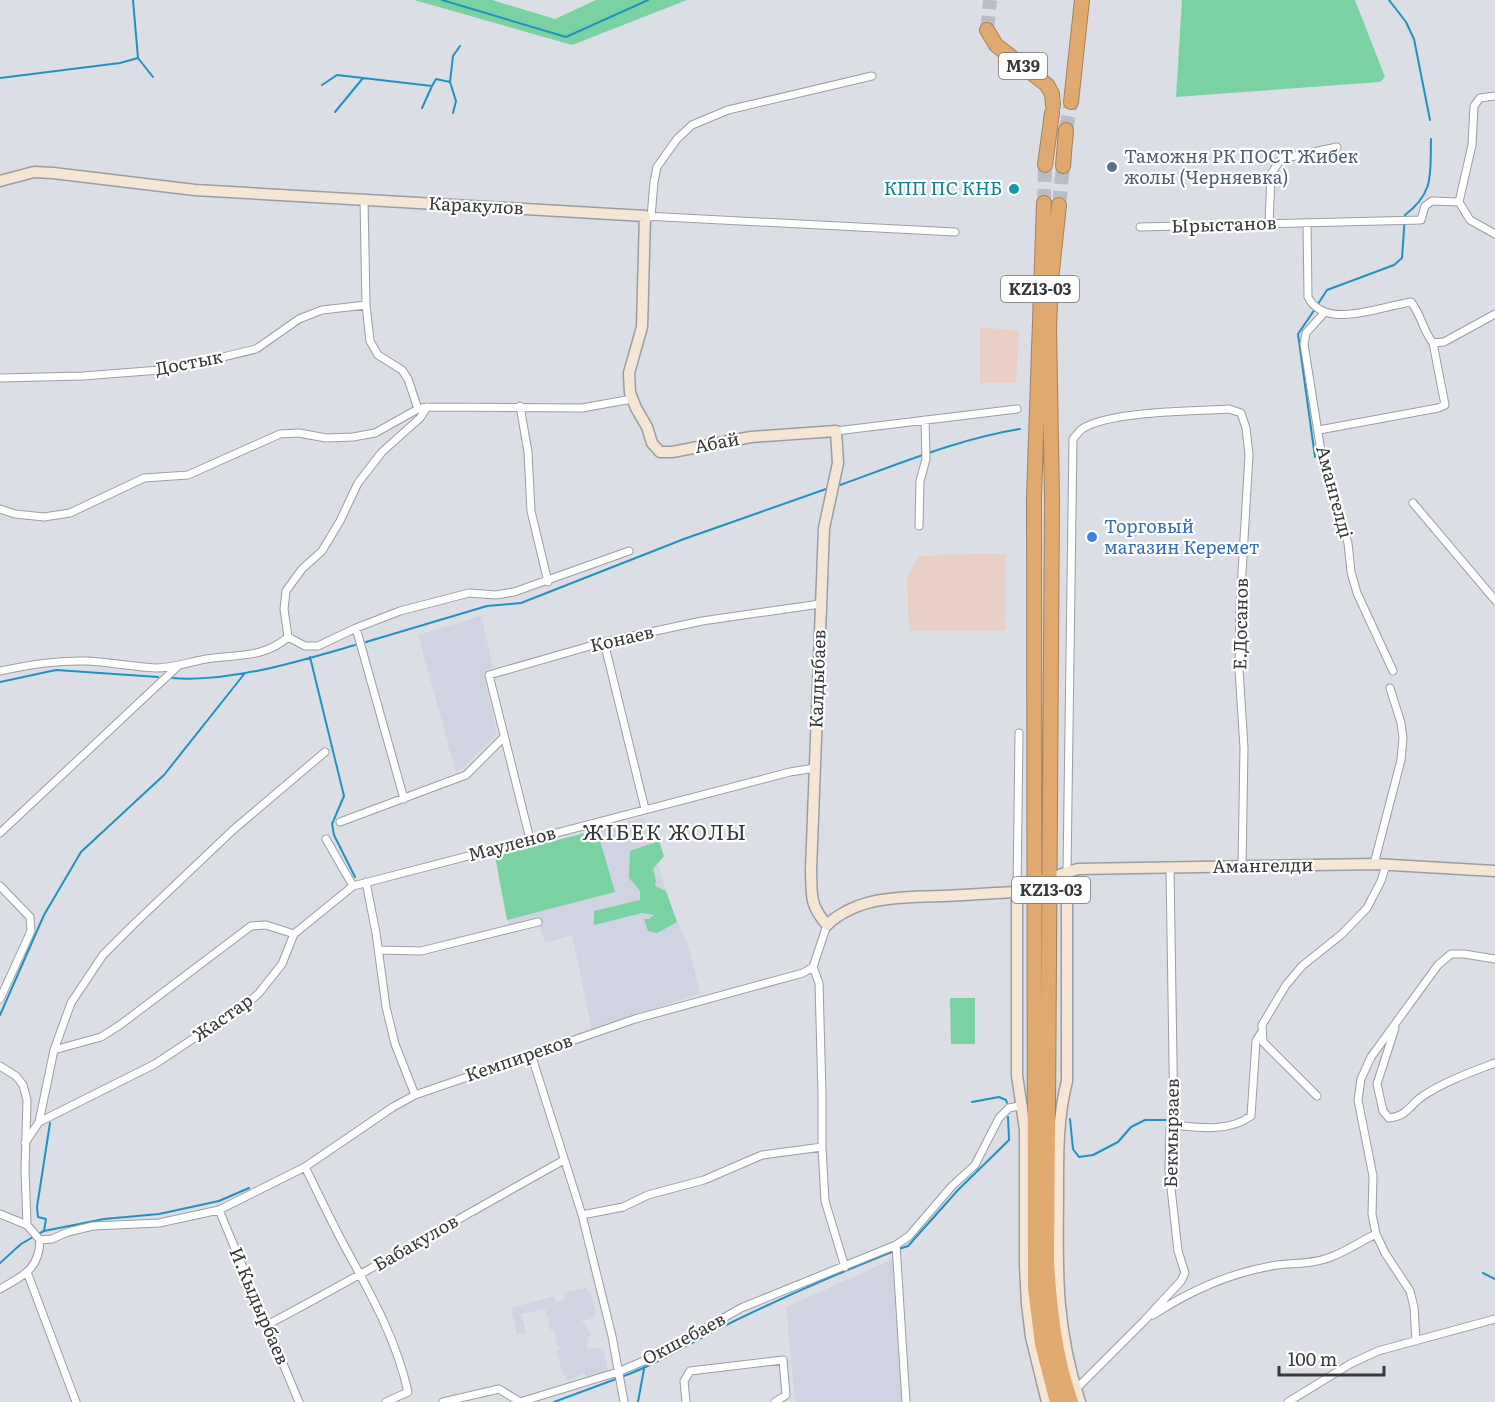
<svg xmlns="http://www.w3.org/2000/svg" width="1495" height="1402" viewBox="0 0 1495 1402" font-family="Literata,serif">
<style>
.commercial{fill:#e7cfc6}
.built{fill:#d0d4e2}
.green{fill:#7ad2a3}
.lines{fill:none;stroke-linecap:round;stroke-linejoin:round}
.stream{stroke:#2192bf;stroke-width:2}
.highway-tunnel{stroke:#bbbdc3;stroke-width:14;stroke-dasharray:14 7;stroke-linecap:butt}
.street-casing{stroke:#9b9da3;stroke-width:9}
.secondary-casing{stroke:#9b9da3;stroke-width:13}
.highway-casing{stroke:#a4815d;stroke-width:16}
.street{stroke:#fff;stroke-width:7}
.secondary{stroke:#f5e5d4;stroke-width:10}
.highway{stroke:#dfa970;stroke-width:14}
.service-dot{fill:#5c6f8a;stroke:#fff;stroke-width:2}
.culture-dot{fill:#0f9aa8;stroke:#fff;stroke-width:2}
.shop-dot{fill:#3f7fe0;stroke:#fff;stroke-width:2}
.labels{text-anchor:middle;stroke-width:4.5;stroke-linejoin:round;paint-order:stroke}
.shield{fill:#fff;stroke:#737475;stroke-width:1.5}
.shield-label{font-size:16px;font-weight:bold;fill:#37383a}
.service-label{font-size:18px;fill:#4e5e75;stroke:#fff;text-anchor:start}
.culture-label{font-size:18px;fill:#0d838f;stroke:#fff;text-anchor:end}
.street-label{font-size:18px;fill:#37383a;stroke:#fff}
.shop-label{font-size:18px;fill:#366cbe;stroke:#fff;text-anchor:start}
.quarter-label{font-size:21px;letter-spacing:1.5px;fill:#37383a;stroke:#fff}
</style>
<rect width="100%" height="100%" fill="#dcdee5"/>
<!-- commercial -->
<path class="commercial" d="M980,327L1019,331L1016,383H980Z
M966,554H1006L1005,631H909L907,576L920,556Z"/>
<!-- built -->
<path class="built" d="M481,616L493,667L483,672L497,733L462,768L456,772L418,635Z
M644,818L671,907L687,941L700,993L592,1031L572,935L545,943L537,920L509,927L495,856Z
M893,1259L903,1402H795L786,1307Z
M586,1288L587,1291L590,1290L596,1313L593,1314L594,1318L582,1321L591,1334L588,1338L589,1342L586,1343L588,1349L599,1347L600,1349H603L608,1371L587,1383L585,1373L567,1381L565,1376L563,1375L556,1350L560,1349L555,1341L556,1334L553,1330L551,1331L548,1321L551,1318L547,1319L545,1309L521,1314L526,1333L517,1335L511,1308L554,1296L556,1302L565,1300L564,1293Z"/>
<!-- green -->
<path class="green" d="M414,0H492L555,19L596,0H687L572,45Z
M1182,0H1355L1385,77L1380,82L1176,97Z
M597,830L615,892L507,920L495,856Z
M659,841L664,856L653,869L656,881L655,886L666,891L677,922L657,933L648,931L644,919H649L654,915L642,913L594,925V911L640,900V891L629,878L630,851Z
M950,998H975V1044H951Z"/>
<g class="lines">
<!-- stream -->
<path class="stream" d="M442,0L566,37L648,0
M1389,0L1406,22L1414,39L1430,120
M138,58L153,77
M0,78L120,63L138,58L133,0
M450,82L456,101L453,113
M322,85L337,75L432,86L436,79L450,82L453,56L460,46
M422,108L432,86
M335,112L363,78
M1318,304L1327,290L1394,265L1402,258L1405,215C1435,192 1430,174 1431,139
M1315,309L1298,334L1315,457
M840,485C899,464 958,439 1020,429
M366,642L487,606L521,603L684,539L826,489
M310,657L344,796L332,824L334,835L355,877
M172,678C229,683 300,661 355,645
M0,682L56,670L158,677
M0,1015L44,915L81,852L164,775L245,673
M972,1102L999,1097L1006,1100L1007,1103
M1070,1119L1073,1149L1079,1157L1093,1155L1118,1142L1131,1127L1145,1120H1166
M44,1231L46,1219L38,1217L37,1207L50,1123
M38,1234L44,1231L104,1219L159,1214L219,1201L249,1188
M899,1249L908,1246L958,1190L1009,1140L1008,1117
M0,1263L21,1244L33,1237
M1483,1273L1495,1279
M621,1377C655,1365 685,1346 716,1330C774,1301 834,1275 894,1251
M554,1402L616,1379
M638,1402L644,1369"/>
<!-- highway-tunnel -->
<path class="highway-tunnel" d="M987,30L990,0
M1066,130L1071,102
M1044,203L1045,165
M1059,205L1063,166"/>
<defs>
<path id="street" d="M364,199L366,305L370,341L378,355L402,370L408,379L418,409
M1459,202L1472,145L1474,106L1480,98L1495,96
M1459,202L1470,220L1495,234
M645,216L955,232
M651,217L654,182L657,167L677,139L692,125L728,110L872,76
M1307,223L1308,297C1325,331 1382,306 1411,302C1421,314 1423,331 1433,343L1444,342L1495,314
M1269,224L1271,174L1281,159L1337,147
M1140,227L1421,220L1425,206L1432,201L1459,202
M1324,313L1306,333L1304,344L1323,464L1348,543L1351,572L1357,593L1393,671
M0,378L83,376L173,369L256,349L299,319L322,310L366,305
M520,406L528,452L531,511L548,582
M1319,430L1438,408L1445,405L1433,343
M836,431L1017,409
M1413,503L1495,600
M0,509L15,514L44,517L70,513L144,478L188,475L280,434L299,433L326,438L353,437L375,433L418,409L427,407L582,408L632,399
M919,526L920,481L926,459L925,420
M356,628L404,799
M288,637L284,609L286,591L302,569L322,551L340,521L358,483L382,452L420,418L427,407
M604,642L645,809
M0,671C29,665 57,660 87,661C110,662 133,667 156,668C173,668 189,662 206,659C236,654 263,659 288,637L305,646H318L356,628L400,611L469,593L496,595L514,592L629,551
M340,822L466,775L504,737
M0,833L177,667
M326,839L353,886
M530,839L489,675L604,642L702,621L820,604
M1374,864L1401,760L1403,738L1401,723L1390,688
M1067,872L1073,439C1076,436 1079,431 1082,429C1108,411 1195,411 1229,409L1241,413L1246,428L1249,455L1240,606L1239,669L1244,748L1242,867
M366,882L376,933L386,1007L395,1044L415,1095
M0,886L30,917L31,931L0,999
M1017,892L1019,733
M379,950L421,951L538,922
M813,967L819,983L822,1094V1147L825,1201L845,1267
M1395,1028L1377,1084L1383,1111L1389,1118C1406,1116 1408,1108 1420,1098C1441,1083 1471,1072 1495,1063
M54,1050L101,1037L120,1025L251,926L266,925L294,934
M531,1054L582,1215L612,1336L624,1402
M0,1066L16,1076L23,1085L27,1100L25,1170L27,1225
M1317,1096L1263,1042L1262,1025L1286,985L1302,966L1342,934L1367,908L1381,881L1386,865
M39,1122L155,1064L250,1001L259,993L282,964L294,934L353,886L790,772L815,768
M1174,1125C1198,1128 1230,1132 1251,1116L1256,1041L1261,1033
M25,1143L39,1122L54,1050L71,1003L103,955L134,924L233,830L325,752
M305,1167C318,1193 330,1219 344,1245C370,1293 396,1338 408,1392L386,1402
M219,1210L299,1402
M0,1214L27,1225L40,1240L52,1239L68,1232L93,1226L159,1223L219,1210L305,1167L393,1107L415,1095L635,1019L803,973L813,967L827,925
M582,1215L623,1207L648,1195L704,1180L762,1155L822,1147
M896,1245L906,1402
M27,1272L76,1402
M0,1289C24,1275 39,1270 40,1240
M1153,1315C1191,1290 1232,1272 1277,1265C1295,1263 1314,1264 1331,1257C1347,1251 1361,1241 1376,1234
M267,1325C367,1272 465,1215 564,1160
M1416,1341L1414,1307L1410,1291L1385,1253L1376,1234L1372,1214L1373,1176L1358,1100L1361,1079L1371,1057L1438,965L1451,954H1464L1495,959
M1076,1389L1143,1322L1181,1281L1185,1273L1178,1251L1169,1170L1170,1129L1174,1125L1170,868
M443,1402L499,1389L520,1402
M520,1402L618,1372L660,1354L741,1308L896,1245L909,1236L952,1186L975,1165L999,1118L1009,1108L1023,1105
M686,1402L684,1381L690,1371L783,1360L786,1395L775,1402
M1288,1402L1350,1364L1378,1351L1495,1319"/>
<path id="secondary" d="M0,181L34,172L53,173L195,190L645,216L642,327L629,373L630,393L636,408L647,427L652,443L660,452H672L751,437L836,431L838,463L824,528L811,870C812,896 809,904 827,925C858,896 902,897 942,896C967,895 992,893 1017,892L1034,883L1078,869L1374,864L1495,871
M1067,872V1081C1057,1119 1058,1160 1058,1199C1057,1273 1056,1330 1080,1402
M1017,892V1075L1025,1130V1266L1027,1304L1031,1337L1047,1402"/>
<path id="highway" d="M987,30L996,45L1047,85L1052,94L1053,105
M1071,102L1082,0
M1045,165L1052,113
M1063,166L1066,130
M1044,203L1034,497L1035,1288L1042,1344L1057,1402
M1059,205L1051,280L1049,328L1052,498L1047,1263C1050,1310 1055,1357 1071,1402"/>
</defs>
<!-- street casing -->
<use href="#street" class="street-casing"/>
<!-- secondary casing -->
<use href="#secondary" class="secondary-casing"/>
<!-- highway casing -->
<use href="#highway" class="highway-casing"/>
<!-- street -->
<use href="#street" class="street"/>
<!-- secondary -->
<use href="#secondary" class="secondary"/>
<!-- highway -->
<use href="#highway" class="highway"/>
</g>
<!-- markers -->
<circle class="service-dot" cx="1112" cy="167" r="6"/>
<circle class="culture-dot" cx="1014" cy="189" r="6"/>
<circle class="shop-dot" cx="1092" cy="537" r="6"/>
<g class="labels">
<!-- shield labels -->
<g class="shield">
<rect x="999" y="53" width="48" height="26" rx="4.5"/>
<rect x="1001" y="276" width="78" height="26" rx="4.5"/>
<rect x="1012" y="877" width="78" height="26" rx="4.5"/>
</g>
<g class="shield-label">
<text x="1023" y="72">M39</text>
<text x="1040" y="295">KZ13-03</text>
<text x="1051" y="896">KZ13-03</text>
</g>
<!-- service labels -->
<g class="service-label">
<text x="1124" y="163">Таможня РК ПОСТ Жибек<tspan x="1124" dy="21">жолы (Черняевка)</tspan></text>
</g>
<!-- culture labels -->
<g class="culture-label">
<text x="1002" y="195">КПП ПС КНБ</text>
</g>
<!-- street labels -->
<g class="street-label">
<text transform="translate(476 206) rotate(3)" y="6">Каракулов</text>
<text transform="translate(1224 225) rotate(-2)" y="6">Ырыстанов</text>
<text transform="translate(189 363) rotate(-11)" y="6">Достык</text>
<text transform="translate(717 443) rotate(-11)" y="6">Абай</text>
<text transform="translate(1334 492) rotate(75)" y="6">Амангелді</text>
<text transform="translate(1241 624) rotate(-89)" y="6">Е.Досанов</text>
<text transform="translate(622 639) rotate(-13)" y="6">Конаев</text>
<text transform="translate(818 679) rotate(-88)" y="6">Калдыбаев</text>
<text transform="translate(512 844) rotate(-15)" y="6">Мауленов</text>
<text transform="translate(1263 866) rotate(-1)" y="6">Амангелди</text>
<text transform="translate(223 1018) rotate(-35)" y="6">Жастар</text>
<text transform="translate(519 1058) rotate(-19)" y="6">Кемпиреков</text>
<text transform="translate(1172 1133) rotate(-89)" y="6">Бекмырзаев</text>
<text transform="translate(416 1243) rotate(-30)" y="6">Бабакулов</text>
<text transform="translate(259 1306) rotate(67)" y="6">И.Кыдырбаев</text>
<text transform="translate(684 1339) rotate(-28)" y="6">Окшебаев</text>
</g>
<!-- shop labels -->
<g class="shop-label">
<text x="1104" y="533">Торговый<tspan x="1104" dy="21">магазин Керемет</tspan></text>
</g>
<!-- quarter labels -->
<g class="quarter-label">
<text x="665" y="840">ЖІБЕК ЖОЛЫ</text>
</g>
</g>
<!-- scale -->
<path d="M1279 1366v9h105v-9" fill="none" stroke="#37383a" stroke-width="3"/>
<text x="1288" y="1366" font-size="18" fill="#37383a" stroke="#ffffff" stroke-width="4.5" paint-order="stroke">100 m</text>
</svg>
